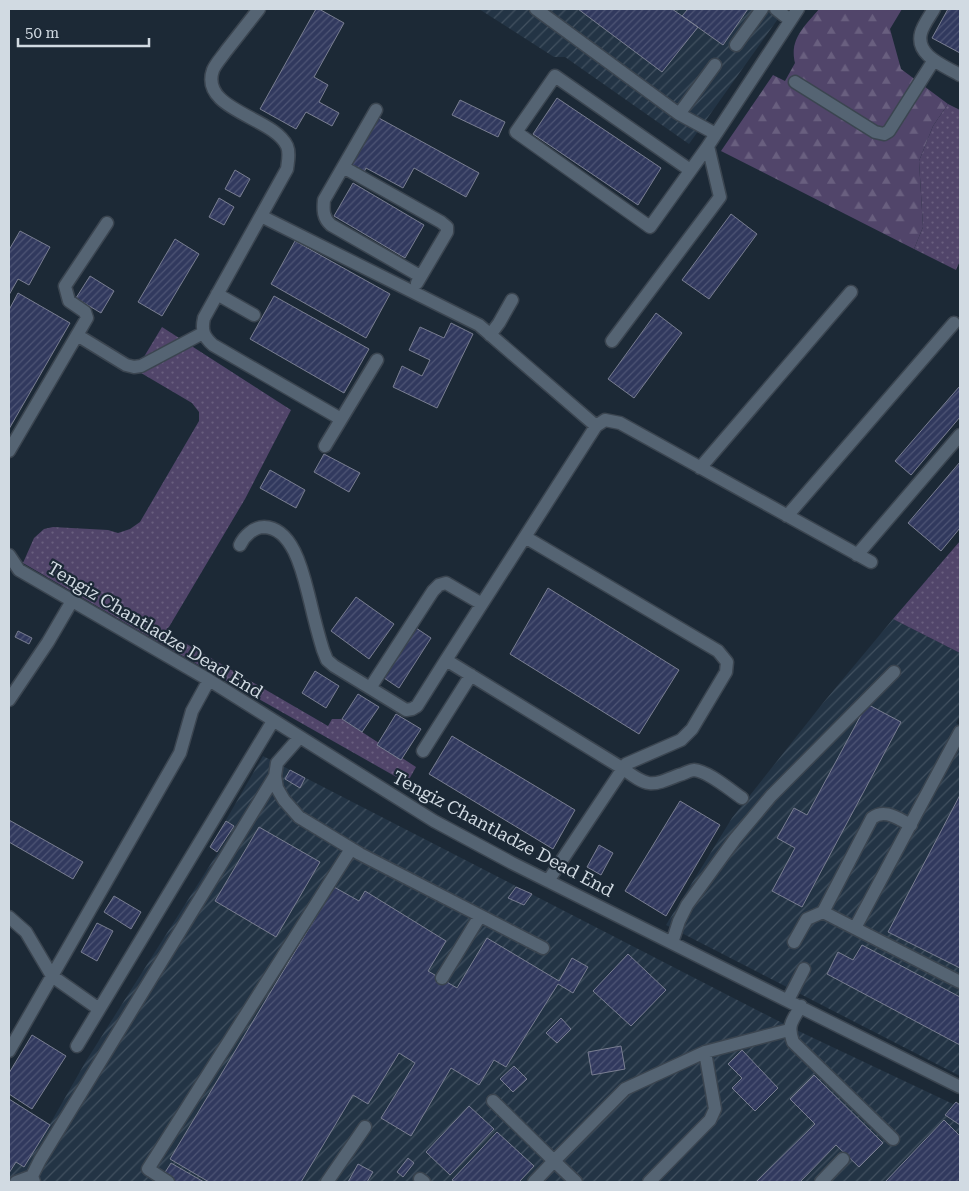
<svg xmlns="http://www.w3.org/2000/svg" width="969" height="1191" viewBox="0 0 969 1191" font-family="'Roboto Serif',serif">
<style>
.industrial{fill:url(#industrial-furrows)}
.grass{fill:url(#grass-dots)}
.forest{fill:url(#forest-firs)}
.building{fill:url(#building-hatch);stroke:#797e91}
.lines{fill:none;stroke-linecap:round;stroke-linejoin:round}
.minor-casing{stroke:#3b4550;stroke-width:15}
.minor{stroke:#556473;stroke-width:12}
.labels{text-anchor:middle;stroke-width:4.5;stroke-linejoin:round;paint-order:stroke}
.street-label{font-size:18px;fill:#d1dae2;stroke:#1c2936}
</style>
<defs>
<pattern id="industrial-furrows" width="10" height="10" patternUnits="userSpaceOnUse" patternTransform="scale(1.25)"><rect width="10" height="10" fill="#233445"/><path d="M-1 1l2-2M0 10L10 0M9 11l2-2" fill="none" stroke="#425160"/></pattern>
<pattern id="grass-dots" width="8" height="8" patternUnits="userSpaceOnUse" patternTransform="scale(1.25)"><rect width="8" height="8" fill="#51456a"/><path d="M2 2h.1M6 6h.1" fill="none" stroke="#695f7f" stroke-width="1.8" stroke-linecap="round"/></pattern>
<pattern id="forest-firs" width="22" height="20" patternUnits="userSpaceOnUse" patternTransform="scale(1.25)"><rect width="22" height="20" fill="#51456a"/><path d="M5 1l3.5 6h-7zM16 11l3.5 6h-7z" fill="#695f7f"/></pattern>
<pattern id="building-hatch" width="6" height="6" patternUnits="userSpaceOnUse" patternTransform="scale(1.25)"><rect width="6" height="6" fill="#31395e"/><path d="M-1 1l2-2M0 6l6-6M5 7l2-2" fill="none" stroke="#4e5575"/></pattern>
</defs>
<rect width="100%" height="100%" fill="#1c2936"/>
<!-- industrial -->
<path class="industrial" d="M479,9H785L689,144L565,57H554Z
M893,619L960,653V716L956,723L960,725V1076L666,925L732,818L823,703Z
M263,756L790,1027L953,1104L956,1102L960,1104V1182H9V1099L50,1124L86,1061L234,827L226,820Z"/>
<!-- grass -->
<path class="grass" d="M948,104L960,110V261L956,270L914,249L923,227L919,161L933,126Z
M162,327L291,410L245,499L166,632L328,726L332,719H342L416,767L407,783L160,643L23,563L34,538L44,529L53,527L108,530L118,533L130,529L140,522L199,421V412L192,403L136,370Z
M960,541V653L893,619Z"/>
<!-- forest -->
<path class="forest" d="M819,9H902L890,29L901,69L948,104L933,126L919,161L923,227L914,249L721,151L773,75L785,81L795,63C789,39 805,26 819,9Z"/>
<!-- building -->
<path class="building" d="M316,9H319L344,23L314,77L328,85L319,102L339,113L332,126L306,112L296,129L260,109Z
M578,9H672L698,27L662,72Z
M688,9H748L723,45L682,16Z
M948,9H960V53L932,38Z
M557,98L661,168L638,205L533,134Z
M460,100L505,122L498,137L452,115Z
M377,117L479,173L466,197L414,168L403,188L366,168L363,174L349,167Z
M235,170L250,179L240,197L225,189Z
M353,183L424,225L405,258L334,216Z
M219,198L234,207L224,225L209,217Z
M731,214L757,234L709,299L682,280Z
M20,231L50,247L29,285L18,279L9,295V250Z
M175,239L199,254L162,316L138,302Z
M295,241L390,294L366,338L271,284Z
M90,276L114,291L101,313L76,298Z
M18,293L70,323L9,429V310Z
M274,296L369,349L344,393L250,339Z
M656,313L682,333L634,398L608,379Z
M451,323L473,334L437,408L393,387L402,366L422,376L430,360L409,350L420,327L444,338Z
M959,387L960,388V417L911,475L895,461Z
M324,454L360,473L349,492L314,472Z
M960,462V528L941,551L908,523Z
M270,470L305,490L296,508L260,488Z
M548,588L679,670L639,734L510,654Z
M356,597L394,624L369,659L331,631Z
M416,628L431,638L399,688L384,678Z
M18,631L32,638L29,644L15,637Z
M315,671L339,686L326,708L302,693Z
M358,694L379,707L362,732L342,719Z
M867,704L901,722L802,907L772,891L795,848L777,838L794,808L807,815Z
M396,714L421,729L401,760L377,745Z
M452,736L575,810L553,849L429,774Z
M290,770L305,778L300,788L285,779Z
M960,795V968L888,932Z
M680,801L720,825L666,916L625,891Z
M9,820L83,862L73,879L9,842Z
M226,821L234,826L217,852L210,847Z
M259,827L320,862L276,937L215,901Z
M599,845L613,853L601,875L587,867Z
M334,887L359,901L365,891L446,941L428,971L457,988L487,938L559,981L572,958L588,967L573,993L558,984L506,1067L494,1060L479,1085L451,1068L411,1136L381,1118L415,1063L399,1053L368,1104L353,1095L301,1182H209L170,1159Z
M516,887L532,894L524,905L508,898Z
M114,896L141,912L131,929L104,912Z
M97,923L113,931L97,961L81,952Z
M862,945L960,997V1045L827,974L838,952L853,960Z
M628,954L666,990L631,1026L593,991Z
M561,1018L571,1029L557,1043L546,1033Z
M32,1035L66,1056L32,1109L9,1094V1073Z
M621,1046L625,1069L592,1075L588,1052Z
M742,1050L778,1088L755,1111L732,1088L742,1078L728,1064Z
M514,1066L527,1079L513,1092L500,1079Z
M814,1075L883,1143L859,1167L836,1145L800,1182H756L815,1124L790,1099Z
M9,1099L50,1125L24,1167L16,1162L9,1173Z
M956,1102L960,1105V1125L945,1115Z
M469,1106L494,1129L450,1175L426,1152Z
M944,1120L960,1136V1182H885Z
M497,1132L534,1166L519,1182H455L452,1180Z
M408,1158L414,1163L403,1177L397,1172Z
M171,1163L204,1182H159Z
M358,1164L373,1172L367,1182H348Z"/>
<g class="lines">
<defs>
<path id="minor" d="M259,9C248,23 237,37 226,51C222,57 216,63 213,70C199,110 274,117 287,146C290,153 288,161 287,169L204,318C201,331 204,337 213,345L341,419
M536,9L679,114L715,65
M776,9L790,20
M934,9C930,16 923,25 921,33C915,56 945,66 960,75
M736,45L762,9
M795,82L875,132L884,134L889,131L934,60
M376,110L324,200C323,210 323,218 331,225L420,276
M679,114L716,134
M343,167L441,222L447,227V232L417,283
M690,170L555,76L516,132L650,227L708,146L798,9
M261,216L479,325L596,426
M217,294L254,315
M77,335L126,365L134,367L141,366L203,333
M490,335L499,323L512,300
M612,341L720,197L708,146
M325,446L377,360
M9,451L87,318L85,312L69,301L65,286L107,223
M700,468L851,292
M787,516L954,323
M525,537L718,651L727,662L726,672L692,729L681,740L626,764L548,881
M240,545C244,536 254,527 264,527C295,528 304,578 310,601C314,618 318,634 323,650L327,660L334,666L406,710L412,709L417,706L446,660
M9,555L19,570L209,680L434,821L512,863L960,1087
M857,555L960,435
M370,688L433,591L439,585L446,583L482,604
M9,700L48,642L72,601
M423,751L471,675
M275,776L277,788L284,800L299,817L360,854L543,948
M742,798C730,790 708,771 694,770C690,770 684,774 679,775C650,787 648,787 622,768L446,660L596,426L605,420L620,423L871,562
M823,912L960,982
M9,917L26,932L52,976L99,1009
M855,928L960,732
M794,942L807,919L823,912L872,818C885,808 898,819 911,825
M672,943L679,921L687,905L735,839L771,796L894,672
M442,978L480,916
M788,1000L804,969
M801,1006C792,1021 787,1025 793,1042L893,1139
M77,1046L273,721
M9,1051L180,753L192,711L209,680
M493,1101L554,1161L534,1182
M420,1179L424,1182
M16,1182L32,1176
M34,1182L32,1176L40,1160L275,776L277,763L299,738
M168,1182L148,1169L351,849
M327,1182L365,1127
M576,1182L554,1161L625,1089L705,1052L789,1030
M649,1182L710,1120L715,1109L705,1052
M821,1182L843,1159"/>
</defs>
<!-- minor casing -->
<use href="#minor" class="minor-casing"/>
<!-- minor -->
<use href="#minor" class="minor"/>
</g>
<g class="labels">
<!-- street labels -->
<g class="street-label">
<text transform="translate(155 630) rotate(31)" y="6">Tengiz Chantladze Dead End</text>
<text transform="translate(503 834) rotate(28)" y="6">Tengiz Chantladze Dead End</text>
</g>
</g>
<!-- border -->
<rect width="969" height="1191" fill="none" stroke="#d1dae2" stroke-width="20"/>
<!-- scale -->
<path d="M18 38v8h131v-8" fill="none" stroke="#d1dae2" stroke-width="2.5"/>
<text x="25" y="38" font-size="15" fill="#d1dae2" stroke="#1c2936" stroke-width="4" paint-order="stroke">50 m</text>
</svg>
